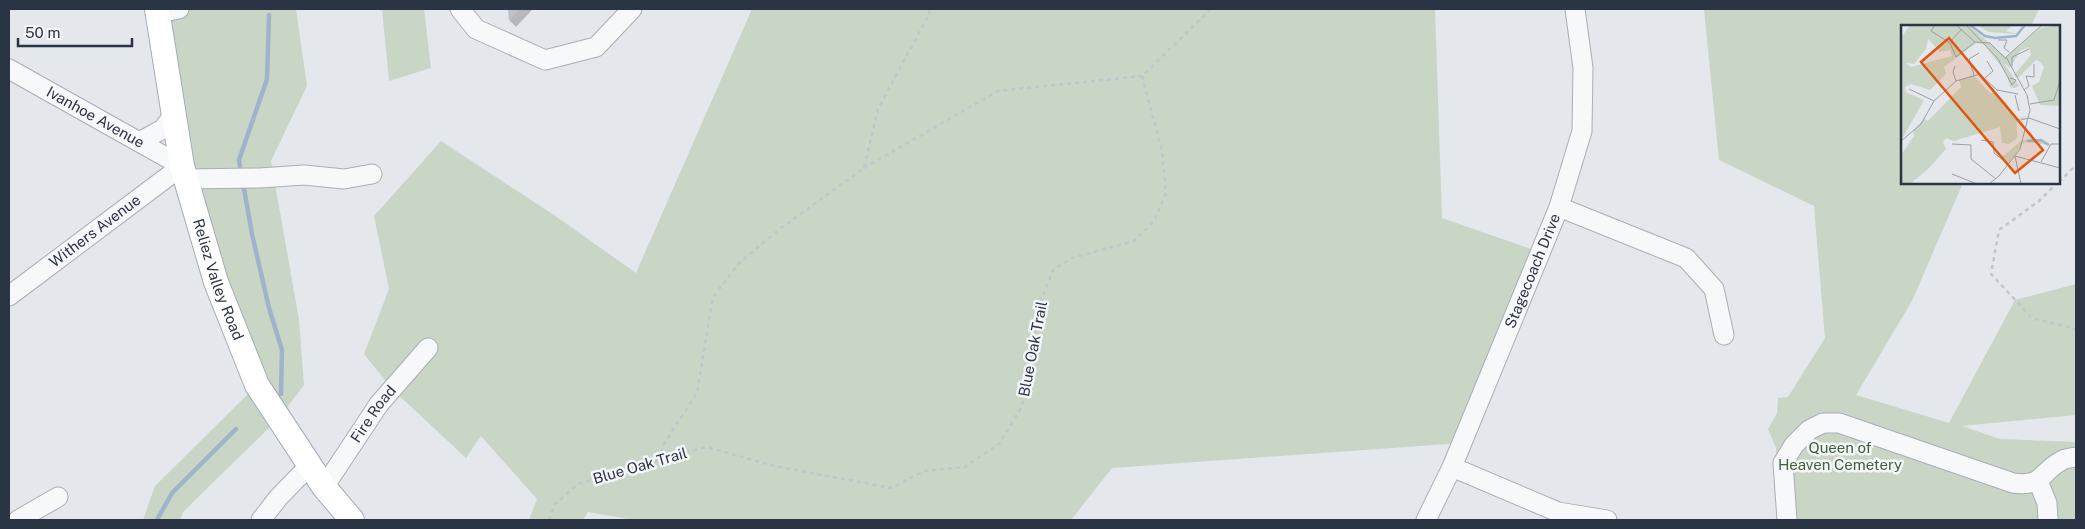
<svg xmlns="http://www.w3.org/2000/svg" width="2085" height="529" viewBox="0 0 2085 529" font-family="'Public Sans',sans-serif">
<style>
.green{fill:#c9d6c5}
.shadow{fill:#0003}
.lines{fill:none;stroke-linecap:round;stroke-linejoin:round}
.stream{stroke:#9fb4cc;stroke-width:4.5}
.building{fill:#bbc0ca}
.minor-casing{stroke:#a9aeb7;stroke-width:21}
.major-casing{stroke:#a3abb8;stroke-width:26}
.path{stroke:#c2c5cb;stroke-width:2.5;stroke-dasharray:4 4;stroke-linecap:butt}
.minor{stroke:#f7f8fa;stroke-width:19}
.major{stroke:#fff;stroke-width:24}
.labels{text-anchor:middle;stroke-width:5;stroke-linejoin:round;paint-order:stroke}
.street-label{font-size:15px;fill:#2b3445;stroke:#f4f6f9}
.park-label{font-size:15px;fill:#3f6138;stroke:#f4f6f9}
.inset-river{fill:none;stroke:#9fb4cc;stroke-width:2.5}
.inset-road{fill:none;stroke:#9a9fa9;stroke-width:1}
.view{fill:#df570f;fill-opacity:0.15;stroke:#df570f;stroke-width:2.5}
.inset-edge{fill:none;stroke:#2b3445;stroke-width:2.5}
</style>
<rect width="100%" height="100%" fill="#e4e7ec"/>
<!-- green -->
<path class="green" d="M179,9H296L307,86L271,161L299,320L304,385L279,418L183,512L180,520H143L155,486L257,385L216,282L158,13Z
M382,9H424L431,68L389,81Z
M752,9H1435L1442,218L1540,252L1462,443L1112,468L1071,520H634L588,512L583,520H529L537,499L481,436L466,458L392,389L364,354L389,289L374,216L441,141L554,215L636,273Z
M1704,9H2039L2031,26H1902V182L1963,183L1912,301L1856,395L1949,423L2015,300L2076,284V415L1962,426L2000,439L2076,442V520H1777L1776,448L1768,429L1777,413L1778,398L1788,397L1825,338L1814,206L1719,160Z"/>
<!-- shadow -->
<path class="shadow" d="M509,9H533L516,27L510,21Z"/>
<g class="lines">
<!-- stream -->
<path class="stream" d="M240,166L239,160L267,79L269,15
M243,183L252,234L269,308L282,350L281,394
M157,520L172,493L236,429"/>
</g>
<!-- building -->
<path class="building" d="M508,9H520L509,21Z"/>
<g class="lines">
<defs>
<g id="minor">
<path d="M460,9L476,29L545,60L596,47L632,9"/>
<path d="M158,13L179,9"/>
<path id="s1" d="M9,69L182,166L9,296"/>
<path d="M139,142L163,129L174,114"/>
<path d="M185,179L260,178L304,175L344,179L372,174"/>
<path d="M1559,207L1686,258L1714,289L1724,335"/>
<path d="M1452,467L1558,512L1607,520"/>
<path d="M2038,481L2047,503L2048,520"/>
<path id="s2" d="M324,487L379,404L428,348"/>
<path d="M18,520L58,497"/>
<path d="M261,520L278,498L309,466"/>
<path id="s3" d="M1426,520L1452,467L1559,207L1582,131L1583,68L1575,9"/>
<path d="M1787,520L1783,463L1794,445L1809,430L1823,423H1839L2013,483C2044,487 2039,473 2061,461C2065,458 2071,458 2076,457"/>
</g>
<g id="major">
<path id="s4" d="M157,9L182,166L216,282L257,385L324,487L352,520"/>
</g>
</defs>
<!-- minor casing -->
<use href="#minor" class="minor-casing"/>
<!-- major casing -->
<use href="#major" class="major-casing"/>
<!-- path -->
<path class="path" d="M864,168L998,91L1142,76
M2058,182L2039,201L1999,230L1991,274L2032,318L2076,329
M2059,182L2076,165
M658,460L665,442L697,393L713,297L740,262L781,228L864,168L878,109L927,18L930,9
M549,520L555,504L578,484L658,460L663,457L707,447L774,466L891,488L924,471L965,467L1000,443L1022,406L1039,306L1053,270L1072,258L1134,241L1154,221L1166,193L1162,151L1142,76L1209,11L1208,9"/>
<!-- minor -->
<use href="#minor" class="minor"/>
<!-- major -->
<use href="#major" class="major"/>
</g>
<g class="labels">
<!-- street labels -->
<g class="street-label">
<text dy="5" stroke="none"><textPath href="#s1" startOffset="99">Ivanhoe Avenue</textPath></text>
<text transform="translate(95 231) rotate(-37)" y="5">Withers Avenue</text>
<text dy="5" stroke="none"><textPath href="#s3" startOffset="271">Stagecoach Drive</textPath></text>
<text dy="5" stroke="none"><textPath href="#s4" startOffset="278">Reliez Valley Road</textPath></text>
<text transform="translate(1033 349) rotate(-79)" y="5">Blue Oak Trail</text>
<text dy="5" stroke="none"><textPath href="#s2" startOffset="88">Fire Road</textPath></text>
<text transform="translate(640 466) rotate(-16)" y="5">Blue Oak Trail</text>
</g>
<!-- park labels -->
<g class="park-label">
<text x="1840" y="453">Queen of<tspan x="1840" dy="17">Heaven Cemetery</tspan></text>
</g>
</g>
<!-- overview -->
<g transform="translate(1901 25)">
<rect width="159" height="159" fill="#e4e7ec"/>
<path d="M9,0H67L105,32L139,3L159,0V81L139,80L131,61L138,57L143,42L139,37L135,35L117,53L113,50L130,30L128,22L119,26L109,43L103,38L118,61L114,63L109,62L106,49L83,19L75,18L43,42L45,49L29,65L10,59L4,62L5,67L23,75L0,116V13ZM27,14L39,27L49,25L51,31L10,42L5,38L13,39L25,24ZM76,0H112L105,6L117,9L88,7ZM72,50L89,68H94L105,77L115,94L127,91L116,97V113L108,119L101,118L99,102L53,116L45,113L42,117L45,124L28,143L9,159H0V130L13,111L12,106L23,94L27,96L60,62L58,55ZM139,114L149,120L123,117L107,139L100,133L121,115Z" fill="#c9d6c5" fill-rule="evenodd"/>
<path class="inset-river" d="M69,0L84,11L94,13L115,11L124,0M126,116L140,115L148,120"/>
<path class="inset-road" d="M34,0L30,6L49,18L55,32L74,17M55,0L74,17L89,18L105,34M65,0L97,34L111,60L115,55L109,53M97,15H106L103,23L108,27M48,18L61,4M54,41L52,47L55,56M111,41V32L128,24M73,50L68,34L78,28M84,53L92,46L86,36M8,64L33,76M123,65L128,61L125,51L133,52V39M114,70L118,86M129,79L153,75L159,56M120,95L128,93L159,104M80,115L92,117L93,128L107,139M0,116L20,99L33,76L55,56L79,49L96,65L117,69M51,119L70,120V134L95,154M140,137L150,119H159M51,149L76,159M88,159L98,151L119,124L129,85L126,70L105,32L141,0M120,159L114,131L159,143"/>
<path class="view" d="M48,13L142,125L114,148L20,37Z"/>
<rect width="159" height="159" class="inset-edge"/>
</g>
<!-- border -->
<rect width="2085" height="529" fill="none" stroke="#2b3445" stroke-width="20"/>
<!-- scale -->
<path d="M18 38v8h114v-8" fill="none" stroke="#2b3445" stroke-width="2.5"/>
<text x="25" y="38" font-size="15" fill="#2b3445" stroke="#f4f6f9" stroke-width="4" paint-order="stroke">50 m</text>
</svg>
